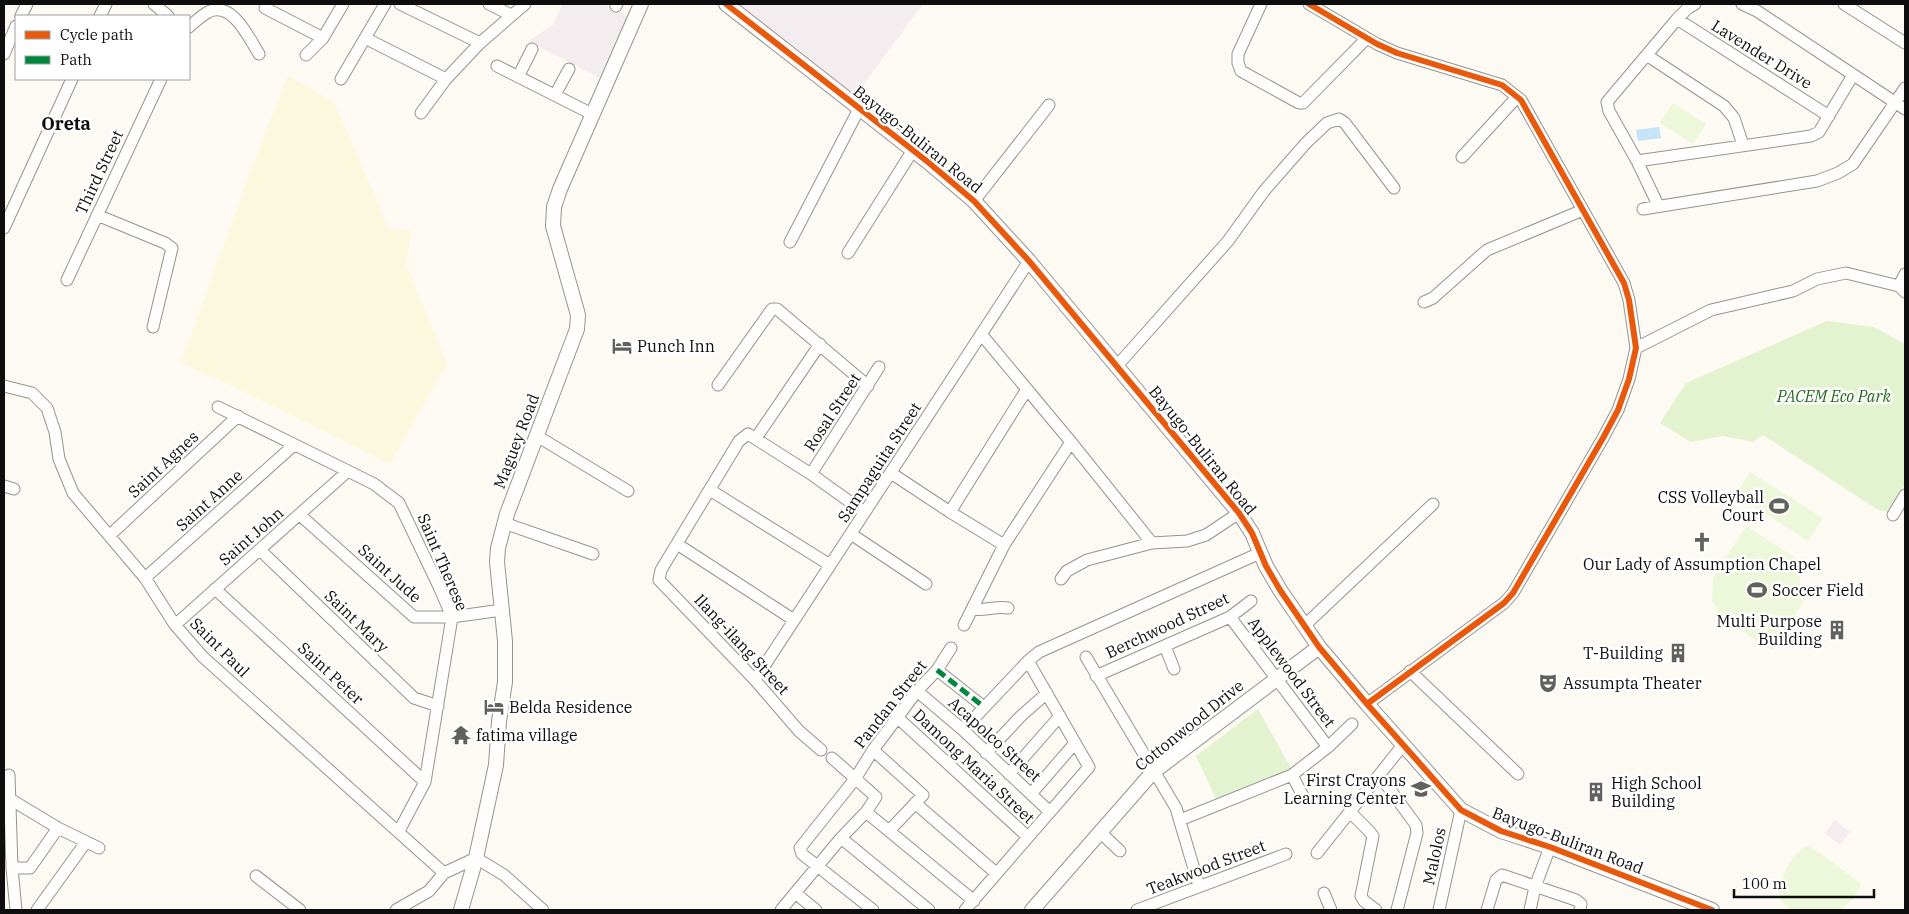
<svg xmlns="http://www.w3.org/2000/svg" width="1909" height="914" viewBox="0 0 1909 914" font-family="'IBM Plex Serif',serif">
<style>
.industrial{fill:#f4edf0}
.farmland{fill:#faf9dd}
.green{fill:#e3f3d0}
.pitch{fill:#edf7da}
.water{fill:#c5e3f9}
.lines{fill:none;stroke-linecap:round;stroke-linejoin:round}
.minor-casing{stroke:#959491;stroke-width:13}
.tertiary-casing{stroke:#959491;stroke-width:16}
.minor{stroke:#fffefd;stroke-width:11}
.tertiary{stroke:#fffefd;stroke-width:14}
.quiet{stroke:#00873e;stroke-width:5;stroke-dasharray:10 5;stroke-linecap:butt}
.cycleway-casing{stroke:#fff;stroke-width:9}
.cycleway{stroke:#e8590c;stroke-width:6}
.labels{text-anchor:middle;stroke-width:5;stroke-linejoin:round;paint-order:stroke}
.street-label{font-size:16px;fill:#0e0e0e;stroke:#fff}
.poi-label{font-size:16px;fill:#0e0e0e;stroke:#fff;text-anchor:start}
.park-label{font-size:16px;font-style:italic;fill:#236d17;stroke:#fff}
.neighbourhood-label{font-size:18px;font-weight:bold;fill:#0e0e0e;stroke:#fff}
</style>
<rect width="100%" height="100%" fill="#fcfaf2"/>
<!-- industrial -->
<path class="industrial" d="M563,4H604L631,18L604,80L528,41L553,25Z
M737,4H923L855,96Z
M1835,820L1850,832L1840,845L1825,833Z"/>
<!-- farmland -->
<path class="farmland" d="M288,76L334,102L389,229L411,231L406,264L447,364L390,464L224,382L181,363L255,159Z"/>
<!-- green -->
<path class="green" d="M1827,321L1874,327L1905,344V484L1889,512L1878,510L1763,435L1753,442L1723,436L1691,442L1660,423L1686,383Z
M1258,709L1292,770L1217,801L1196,756Z"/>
<!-- pitch -->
<path class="pitch" d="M1673,103L1706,124L1693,144L1660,123Z
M1750,472L1823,518L1808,541L1736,495Z
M1746,526L1797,559L1803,602L1772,650L1715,614L1716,606L1712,601L1713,578Z
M1809,845L1859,882L1861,885L1852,900L1840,910H1791L1781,902C1777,881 1789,855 1809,845Z"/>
<!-- water -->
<path class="water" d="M1659,127L1661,138L1638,141L1636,130Z"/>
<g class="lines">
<defs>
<path id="minor" d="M154,4L168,16
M267,4L265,8L323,38
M400,4L480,43
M489,4L511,15
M1261,4L1238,54V63L1241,71L1299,103H1303L1309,97L1367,38
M1309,4L1377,44L1397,53L1502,85L1521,100L1624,283L1629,300L1636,348L1629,379L1618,410L1603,438L1513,593L1504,603L1367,704
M1742,4L1757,11L1905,109
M1844,4L1905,43
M616,6L617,4
M21,16L27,4
M100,16L106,4
M1677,19L1829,116
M189,27C195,22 201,16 208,12C232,0 249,38 259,54
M365,38L446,79
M4,54L16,26
M306,55L323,38L343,4
M1648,56L1724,106L1734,118L1743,145
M497,66L592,114
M518,77L532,49
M341,79L385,4
M555,95L569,69
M421,113L446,79L480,43L525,4
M1462,157L1517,97
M1637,161L1811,136L1819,132L1853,75
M974,201L1049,105
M1658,205L1637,161L1609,111L1607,102L1677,19L1688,8L1695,4
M1643,209L1817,181L1838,173L1853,164L1905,88
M97,215L165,243L172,248L153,327
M4,228L72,79
M790,242L859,109
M848,253L913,150
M67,280L161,79
M1899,286L1905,274
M1424,302L1433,298L1487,250L1583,210
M981,334L1071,442L1152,543
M1636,348L1711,310L1793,291L1817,279L1846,273L1899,286L1905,292
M1116,367L1228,241L1264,191L1306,143L1327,123L1339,119L1345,123L1394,188
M718,385L772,309H777L868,386
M4,386L32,393L47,408L55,432L59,459L73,493L145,578L175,625L203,657L444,873L476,858L504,875L543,910
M218,407L348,471L374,484L399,503L441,591L452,617L425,782L399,831
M537,436L628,491
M756,438L820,344
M891,473L950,512L1004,545
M811,474L879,367
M4,486L14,489
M710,490L830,565
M950,512L1027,389
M300,515L414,617H452L502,610
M1893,515L1905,495
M504,523L593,554
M851,534L926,584
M110,535L238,416
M677,544L794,620
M260,550L414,698L438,706
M145,578L294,445
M1061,579L1067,571L1087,560L1152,543L1187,541L1206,535L1239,513
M215,589L425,782
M1008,608C996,606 984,611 972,609L1004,545L1071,442
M1230,617L1328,747
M175,625L348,471
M964,625L972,609
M1304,626L1433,504
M1165,646L1174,669
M1086,657L1176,808L1199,886
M937,670L984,707
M1410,671L1518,774
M1096,676L1230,617L1251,601
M755,680L1029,261
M917,691L963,730L1050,812
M898,718L1028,837
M963,730L1028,661L1039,652L1260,553
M821,750L799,731L755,680L659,580L661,570L739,441L748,434L811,474L864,512
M873,750L923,795L889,831
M986,753L1021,716L1047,693
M1009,774L1060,716
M9,775L12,868L16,910
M1292,775L1304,798
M1380,776L1416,825L1417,833L1397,910
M1031,794L1075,743
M10,799L58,828L99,848
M915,803L996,873
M866,812L974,901
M1350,812L1369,831L1373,836L1361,896L1364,901L1376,910
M1180,820L1292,775L1328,747L1352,724
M1100,832L1120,851
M841,838L929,910
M1317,853L1403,745
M12,868H30L58,828
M256,876L300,910
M795,893L816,910
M1324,893L1331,910
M37,910L86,842
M396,910L429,891L444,873
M781,910L841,838L866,812L876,797L832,758
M873,910L802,854L800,848L855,779L873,750L917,691L937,670L951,648
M965,910L1089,767L1028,661
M1137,910L1286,854
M1439,910L1461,810
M1487,910L1496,880L1502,875L1576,900L1581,904L1580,910
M1530,910L1535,887L1550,847"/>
<path id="tertiary" d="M726,4L928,162L974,201L1029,261L1239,513L1252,533L1266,566L1280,590L1319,647L1367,704L1461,810L1501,831L1550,847L1712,910
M461,910L476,858L496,765L499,721L505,682V641L497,562L498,548L507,514L577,329L578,315L553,226L554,207L560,189L641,4
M1032,910L1153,772L1319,647"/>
</defs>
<!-- minor casing -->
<use href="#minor" class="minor-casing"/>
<!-- tertiary casing -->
<use href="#tertiary" class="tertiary-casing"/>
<!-- minor -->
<use href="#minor" class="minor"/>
<!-- tertiary -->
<use href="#tertiary" class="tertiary"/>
<!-- quiet -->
<path class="quiet" d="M937,670L984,707"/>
<defs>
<path id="cycleway" d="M726,4L928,162L974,201L1029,261L1239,513L1252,533L1266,566L1280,590L1319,647L1367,704L1461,810L1501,831L1550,847L1712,910
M1309,4L1377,44L1397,53L1502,85L1521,100L1624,283L1629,300L1636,348L1629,379L1618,410L1603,438L1513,593L1504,603L1367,704"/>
</defs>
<!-- cycleway casing -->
<use href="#cycleway" class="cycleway-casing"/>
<!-- cycleway -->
<use href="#cycleway" class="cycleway"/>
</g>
<!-- icons -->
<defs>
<symbol id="hotel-bare" viewBox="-9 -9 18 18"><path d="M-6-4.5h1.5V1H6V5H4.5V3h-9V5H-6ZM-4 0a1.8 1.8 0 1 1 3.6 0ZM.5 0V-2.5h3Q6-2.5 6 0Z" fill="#61615e" stroke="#fff" stroke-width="2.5" paint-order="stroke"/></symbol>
<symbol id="stadium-bare" viewBox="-9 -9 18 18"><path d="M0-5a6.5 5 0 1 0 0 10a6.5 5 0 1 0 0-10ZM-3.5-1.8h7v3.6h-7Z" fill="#61615e" stroke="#fff" stroke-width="2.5" paint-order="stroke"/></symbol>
<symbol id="church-bare" viewBox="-9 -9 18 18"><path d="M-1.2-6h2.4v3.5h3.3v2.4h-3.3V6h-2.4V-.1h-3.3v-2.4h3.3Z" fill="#61615e" stroke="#fff" stroke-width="2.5" paint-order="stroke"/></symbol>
<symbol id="building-bare" viewBox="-9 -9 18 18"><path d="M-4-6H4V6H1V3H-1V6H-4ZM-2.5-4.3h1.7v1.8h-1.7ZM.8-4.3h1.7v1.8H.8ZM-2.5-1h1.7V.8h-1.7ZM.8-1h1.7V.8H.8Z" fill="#61615e" stroke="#fff" stroke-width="2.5" paint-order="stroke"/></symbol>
<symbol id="theatre-bare" viewBox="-9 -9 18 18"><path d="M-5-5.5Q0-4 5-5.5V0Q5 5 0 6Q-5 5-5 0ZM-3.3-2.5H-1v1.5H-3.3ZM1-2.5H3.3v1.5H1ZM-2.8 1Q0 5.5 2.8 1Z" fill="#61615e" stroke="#fff" stroke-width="2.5" paint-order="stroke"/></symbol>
<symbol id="temple-bare" viewBox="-9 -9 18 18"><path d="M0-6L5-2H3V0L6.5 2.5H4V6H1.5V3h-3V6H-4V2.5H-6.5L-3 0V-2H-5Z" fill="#61615e" stroke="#fff" stroke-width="2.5" paint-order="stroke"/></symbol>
<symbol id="school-bare" viewBox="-9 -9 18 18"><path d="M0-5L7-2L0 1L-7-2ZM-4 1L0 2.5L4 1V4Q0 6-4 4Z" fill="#61615e" stroke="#fff" stroke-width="2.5" paint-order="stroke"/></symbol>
</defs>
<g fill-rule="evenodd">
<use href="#hotel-bare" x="608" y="332" width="28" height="28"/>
<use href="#stadium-bare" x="1765" y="492" width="28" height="28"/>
<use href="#church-bare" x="1688" y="528" width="28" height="28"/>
<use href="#stadium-bare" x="1743" y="576" width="28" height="28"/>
<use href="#building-bare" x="1823" y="616" width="28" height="28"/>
<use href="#building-bare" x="1664" y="639" width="28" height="28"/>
<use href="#theatre-bare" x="1534" y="669" width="28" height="28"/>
<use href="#hotel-bare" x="480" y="693" width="28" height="28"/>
<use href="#temple-bare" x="447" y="721" width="28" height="28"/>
<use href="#school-bare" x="1407" y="775" width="28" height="28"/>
<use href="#building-bare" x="1582" y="778" width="28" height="28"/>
</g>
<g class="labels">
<!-- street labels -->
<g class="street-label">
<text transform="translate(1762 54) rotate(32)" y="6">Lavender Drive</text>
<text transform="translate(918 139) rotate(39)" y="6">Bayugo-Buliran Road</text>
<text transform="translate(99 172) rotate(-65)" y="6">Third Street</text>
<text transform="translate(832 412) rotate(-57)" y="6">Rosal Street</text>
<text transform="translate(516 441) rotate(-69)" y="6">Maguey Road</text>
<text transform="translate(1203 450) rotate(51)" y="6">Bayugo-Buliran Road</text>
<text transform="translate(879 462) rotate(-57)" y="6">Sampaguita Street</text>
<text transform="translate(163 464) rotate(-43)" y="6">Saint Agnes</text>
<text transform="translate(209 500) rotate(-42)" y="6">Saint Anne</text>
<text transform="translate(251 536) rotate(-41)" y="6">Saint John</text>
<text transform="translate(443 562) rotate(67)" y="6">Saint Therese</text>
<text transform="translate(390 573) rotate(42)" y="6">Saint Jude</text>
<text transform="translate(357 621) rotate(44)" y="6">Saint Mary</text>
<text transform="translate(1167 625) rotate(-25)" y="6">Berchwood Street</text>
<text transform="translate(742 644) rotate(47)" y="6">Ilang-ilang Street</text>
<text transform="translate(220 647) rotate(45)" y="6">Saint Paul</text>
<text transform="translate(1292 672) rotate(53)" y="6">Applewood Street</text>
<text transform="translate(331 673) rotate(43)" y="6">Saint Peter</text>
<text transform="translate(890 704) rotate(-52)" y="6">Pandan Street</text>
<text transform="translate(1189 725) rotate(-39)" y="6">Cottonwood Drive</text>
<text transform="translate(995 739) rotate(42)" y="6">Acapolco Street</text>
<text transform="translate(974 766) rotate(43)" y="6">Damong Maria Street</text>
<text transform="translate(1568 840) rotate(21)" y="6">Bayugo-Buliran Road</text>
<text transform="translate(1434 856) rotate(-78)" y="6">Malolos</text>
<text transform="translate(1206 867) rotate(-21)" y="6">Teakwood Street</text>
</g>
<!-- poi labels -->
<g class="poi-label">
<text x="637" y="352">Punch Inn</text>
<text x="1764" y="503" text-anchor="end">CSS Volleyball<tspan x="1764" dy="18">Court</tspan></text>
<text x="1702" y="570" text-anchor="middle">Our Lady of Assumption Chapel</text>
<text x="1772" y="596">Soccer Field</text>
<text x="1822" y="627" text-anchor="end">Multi Purpose<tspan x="1822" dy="18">Building</tspan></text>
<text x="1663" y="659" text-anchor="end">T-Building</text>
<text x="1563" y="689">Assumpta Theater</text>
<text x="509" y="713">Belda Residence</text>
<text x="476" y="741">fatima village</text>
<text x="1406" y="786" text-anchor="end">First Crayons<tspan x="1406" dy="18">Learning Center</tspan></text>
<text x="1611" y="789">High School<tspan x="1611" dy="18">Building</tspan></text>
</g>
<!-- park labels -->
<g class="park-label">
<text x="1834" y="402">PACEM Eco Park</text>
</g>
<!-- neighbourhood labels -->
<g class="neighbourhood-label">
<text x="66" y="130">Oreta</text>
</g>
</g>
<!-- border -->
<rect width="1909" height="914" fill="none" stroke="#0e0e0e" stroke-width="10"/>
<!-- legend -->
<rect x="15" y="15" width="175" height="65" fill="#ffffff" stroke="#9f9f9f"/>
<rect x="25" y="31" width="25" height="8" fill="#e8590c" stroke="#9f9f9f"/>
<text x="60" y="40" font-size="15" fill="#0e0e0e">Cycle path</text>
<rect x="25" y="56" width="25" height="8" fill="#00873e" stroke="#9f9f9f"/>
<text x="60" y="65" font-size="15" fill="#0e0e0e">Path</text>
<!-- scale -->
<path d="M1734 889v8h140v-8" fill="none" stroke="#0e0e0e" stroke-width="2.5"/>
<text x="1742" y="889" font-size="15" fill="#0e0e0e" stroke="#ffffff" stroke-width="4" paint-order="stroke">100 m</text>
</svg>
